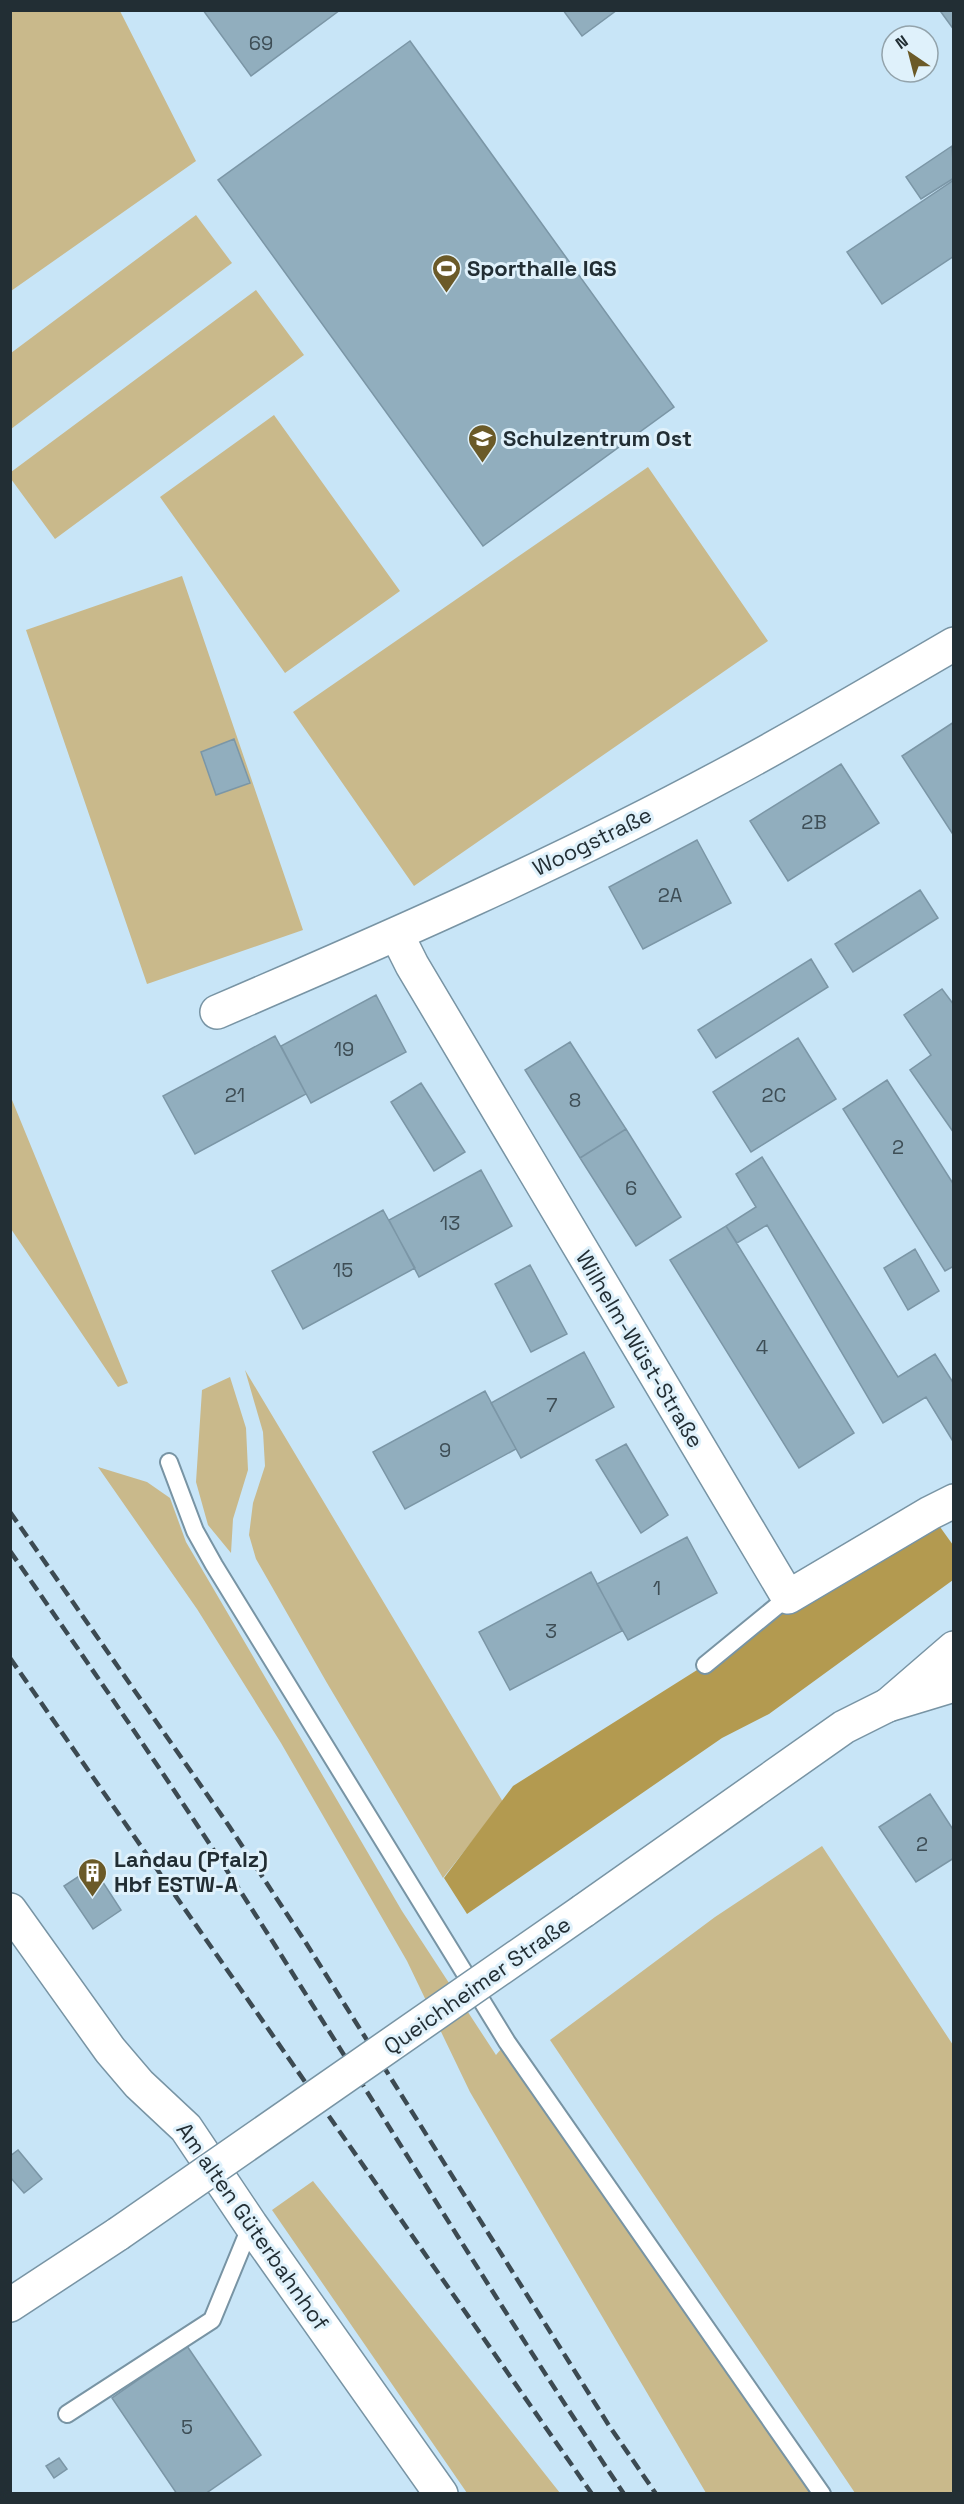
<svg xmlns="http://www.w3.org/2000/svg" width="964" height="2504" viewBox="0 0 964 2504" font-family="'Space Grotesk',sans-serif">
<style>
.green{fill:#c9b98b}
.forest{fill:#b39a50}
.building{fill:#91aebe;stroke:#7b96a6;stroke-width:1.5}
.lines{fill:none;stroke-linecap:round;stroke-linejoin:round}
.service-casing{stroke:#7894a4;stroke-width:20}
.minor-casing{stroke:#7894a4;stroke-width:36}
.secondary-casing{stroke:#7894a4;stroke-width:36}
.service{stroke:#fff;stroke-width:16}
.minor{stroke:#fff;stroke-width:33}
.secondary{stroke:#fff;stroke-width:33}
.rail{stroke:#3c4a52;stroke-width:4.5;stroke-dasharray:12 6;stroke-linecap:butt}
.secondary-bridge-casing{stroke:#7894a4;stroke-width:36;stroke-linecap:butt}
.secondary-bridge{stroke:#fff;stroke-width:33}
.labels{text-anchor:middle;stroke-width:6;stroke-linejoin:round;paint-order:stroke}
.number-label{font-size:20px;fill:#3e4e56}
.poi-label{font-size:22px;font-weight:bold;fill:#222e34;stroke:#dff1fb;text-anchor:start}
.street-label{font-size:22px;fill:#222e34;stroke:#dff1fb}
</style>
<rect width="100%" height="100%" fill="#c8e5f7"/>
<!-- green -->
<path class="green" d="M11,10L120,11L196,161L11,291Z
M196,215L232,263L11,429V353Z
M256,290L304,355L55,539L11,479V472Z
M274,415L400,591L285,673L160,497Z
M648,467L768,641L414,886L293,712Z
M182,576L303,930L147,984L26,630Z
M10,1095L128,1383L118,1387L11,1229Z
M245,1370L503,1802L443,1878L327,1683L256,1559L249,1535L253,1503L265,1466L263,1432Z
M230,1377L246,1428L248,1470L233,1519L231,1553L208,1525L196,1482L202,1390Z
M98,1467L147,1482L170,1498L186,1542L402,1911L496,2055L507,2042L822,2493H706L470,2092L407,1961L281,1743L197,1609Z
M822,1846L953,2045V2493H855L550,2040L715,1917Z
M313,2181L560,2493H467L272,2210Z"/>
<!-- forest -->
<path class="forest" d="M930,1513L953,1545V1580L769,1714L722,1738L467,1914L444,1878L513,1786L705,1665L755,1623Z"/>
<!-- building -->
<path class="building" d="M203,10H340L251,76Z
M563,10H617L582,36Z
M943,10H954V30L941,12Z
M410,41L674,407L483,546L218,180Z
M952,146L954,178L921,199L906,177Z
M954,180V256L882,304L847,252Z
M954,722V836L902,756Z
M234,739L250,783L216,795L201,752Z
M841,764L879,823L788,881L750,821Z
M697,840L731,903L643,949L609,887Z
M920,890L938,918L853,972L835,944Z
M811,959L828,987L716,1058L698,1030Z
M942,989L954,1005V1133L910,1070L931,1055L904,1015Z
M376,995L406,1052L311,1103L281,1046Z
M275,1036L306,1094L195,1154L163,1096Z
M798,1038L836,1099L751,1152L713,1092Z
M570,1042L626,1129L580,1158L525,1070Z
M887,1080L954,1185V1266L945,1271L843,1109Z
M421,1083L465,1152L434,1171L391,1102Z
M626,1129L681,1217L636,1246L580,1158Z
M762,1157L898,1377L935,1354L954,1384V1443L926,1397L883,1423L767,1225L737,1243L726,1226L756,1207L736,1174Z
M481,1170L512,1226L419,1277L389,1220Z
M383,1210L415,1268L303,1329L272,1271Z
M726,1226L854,1433L799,1468L670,1260Z
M915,1249L939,1291L908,1310L884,1268Z
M530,1265L567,1334L531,1352L495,1284Z
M584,1352L614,1407L521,1458L491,1403Z
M485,1391L516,1449L405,1509L373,1452Z
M626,1444L668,1515L641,1533L596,1460Z
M687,1537L717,1593L628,1640L597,1584Z
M591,1572L622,1631L510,1690L479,1632Z
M930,1794L954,1831V1858L916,1882L879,1827Z
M93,1867L121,1910L93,1929L64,1886Z
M18,2150L42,2179L24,2193L10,2177V2156Z
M187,2346L261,2455L205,2494H177L112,2398Z
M59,2458L67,2469L54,2478L46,2466Z"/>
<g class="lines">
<defs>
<path id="service" d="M169,1462L195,1531L214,1565L507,2042L822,2494
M705,1665L788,1597
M67,2414L212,2320L251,2225"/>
<path id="minor" d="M397,935L412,965L788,1597L930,1513L954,1501
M217,1012C389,938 561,863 726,774C803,733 878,688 954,644
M888,1705L954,1648
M10,1910L110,2050L139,2084L186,2128L251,2225L441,2494"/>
<path id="secondary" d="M583,1911L844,1727L888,1705L954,1685
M10,2305L118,2234"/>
</defs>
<!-- service casing -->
<use href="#service" class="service-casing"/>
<!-- minor casing -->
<use href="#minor" class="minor-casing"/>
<!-- secondary casing -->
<use href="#secondary" class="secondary-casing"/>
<!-- service -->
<use href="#service" class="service"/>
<!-- minor -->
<use href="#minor" class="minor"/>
<!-- secondary -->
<use href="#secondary" class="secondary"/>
<!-- rail -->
<path class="rail" d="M10,1512L229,1826L306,1943L608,2424L656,2494
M10,1551C107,1690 203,1830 293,1974C403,2148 510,2323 624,2494
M10,1658L592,2494"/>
<defs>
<path id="secondary-bridge" d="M118,2234L583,1911"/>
</defs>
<!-- secondary-bridge casing -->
<use href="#secondary-bridge" class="secondary-bridge-casing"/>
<!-- secondary-bridge -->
<use href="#secondary-bridge" class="secondary-bridge"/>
</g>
<!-- icons -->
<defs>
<symbol id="stadium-pin" viewBox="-11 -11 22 30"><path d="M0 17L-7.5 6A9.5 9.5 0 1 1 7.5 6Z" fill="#6b5a28" stroke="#dff1fb"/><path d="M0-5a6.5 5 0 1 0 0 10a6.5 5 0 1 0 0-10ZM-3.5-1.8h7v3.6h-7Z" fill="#fff"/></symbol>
<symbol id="school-pin" viewBox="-11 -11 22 30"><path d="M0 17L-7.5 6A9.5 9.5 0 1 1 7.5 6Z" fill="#6b5a28" stroke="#dff1fb"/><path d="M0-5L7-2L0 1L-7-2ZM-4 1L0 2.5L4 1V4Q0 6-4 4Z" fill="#fff"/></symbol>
<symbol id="building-pin" viewBox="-11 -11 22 30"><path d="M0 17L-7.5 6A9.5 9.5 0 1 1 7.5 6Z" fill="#6b5a28" stroke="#dff1fb"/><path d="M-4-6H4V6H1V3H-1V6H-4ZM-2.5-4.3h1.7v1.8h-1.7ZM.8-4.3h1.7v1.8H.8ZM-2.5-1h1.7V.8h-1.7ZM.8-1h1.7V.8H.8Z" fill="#fff"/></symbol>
</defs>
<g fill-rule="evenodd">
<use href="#stadium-pin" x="430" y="252" width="33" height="45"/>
<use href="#school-pin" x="466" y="422" width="33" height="45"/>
<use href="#building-pin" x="76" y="1856" width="33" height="45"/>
</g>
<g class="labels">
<!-- number labels -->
<g class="number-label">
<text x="261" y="50">69</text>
<text x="814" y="829">2B</text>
<text x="670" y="902">2A</text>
<text x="344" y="1056">19</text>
<text x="235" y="1102">21</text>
<text x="774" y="1102">2C</text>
<text x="575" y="1107">8</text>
<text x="898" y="1154">2</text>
<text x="631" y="1195">6</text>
<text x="450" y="1230">13</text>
<text x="343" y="1277">15</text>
<text x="762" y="1354">4</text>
<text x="552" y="1412">7</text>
<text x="445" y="1457">9</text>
<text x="657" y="1595">1</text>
<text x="551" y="1638">3</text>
<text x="922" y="1851">2</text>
<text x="187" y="2434">5</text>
</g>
<!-- poi labels -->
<g class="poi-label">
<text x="467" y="276">Sporthalle IGS</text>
<text x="503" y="446">Schulzentrum Ost</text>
<text x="114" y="1867">Landau (Pfalz)<tspan x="114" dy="25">Hbf ESTW-A</tspan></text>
</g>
<!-- street labels -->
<g class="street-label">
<text transform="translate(592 841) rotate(-26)" y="8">Woogstraße</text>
<text transform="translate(640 1349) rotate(59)" y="8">Wilhelm-Wüst-Straße</text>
<text transform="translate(477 1985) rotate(-35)" y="8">Queichheimer Straße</text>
<text transform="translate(253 2226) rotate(55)" y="8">Am alten Güterbahnhof</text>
</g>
</g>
<!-- border -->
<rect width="964" height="2504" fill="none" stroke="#222e34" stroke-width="24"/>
<!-- north arrow -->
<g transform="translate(910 54) rotate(325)"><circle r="28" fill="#dff1fb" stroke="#93a3ab" stroke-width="1.5"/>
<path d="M0-4.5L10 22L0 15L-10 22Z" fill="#6b5a28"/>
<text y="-9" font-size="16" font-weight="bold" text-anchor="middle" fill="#222e34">N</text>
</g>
</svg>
